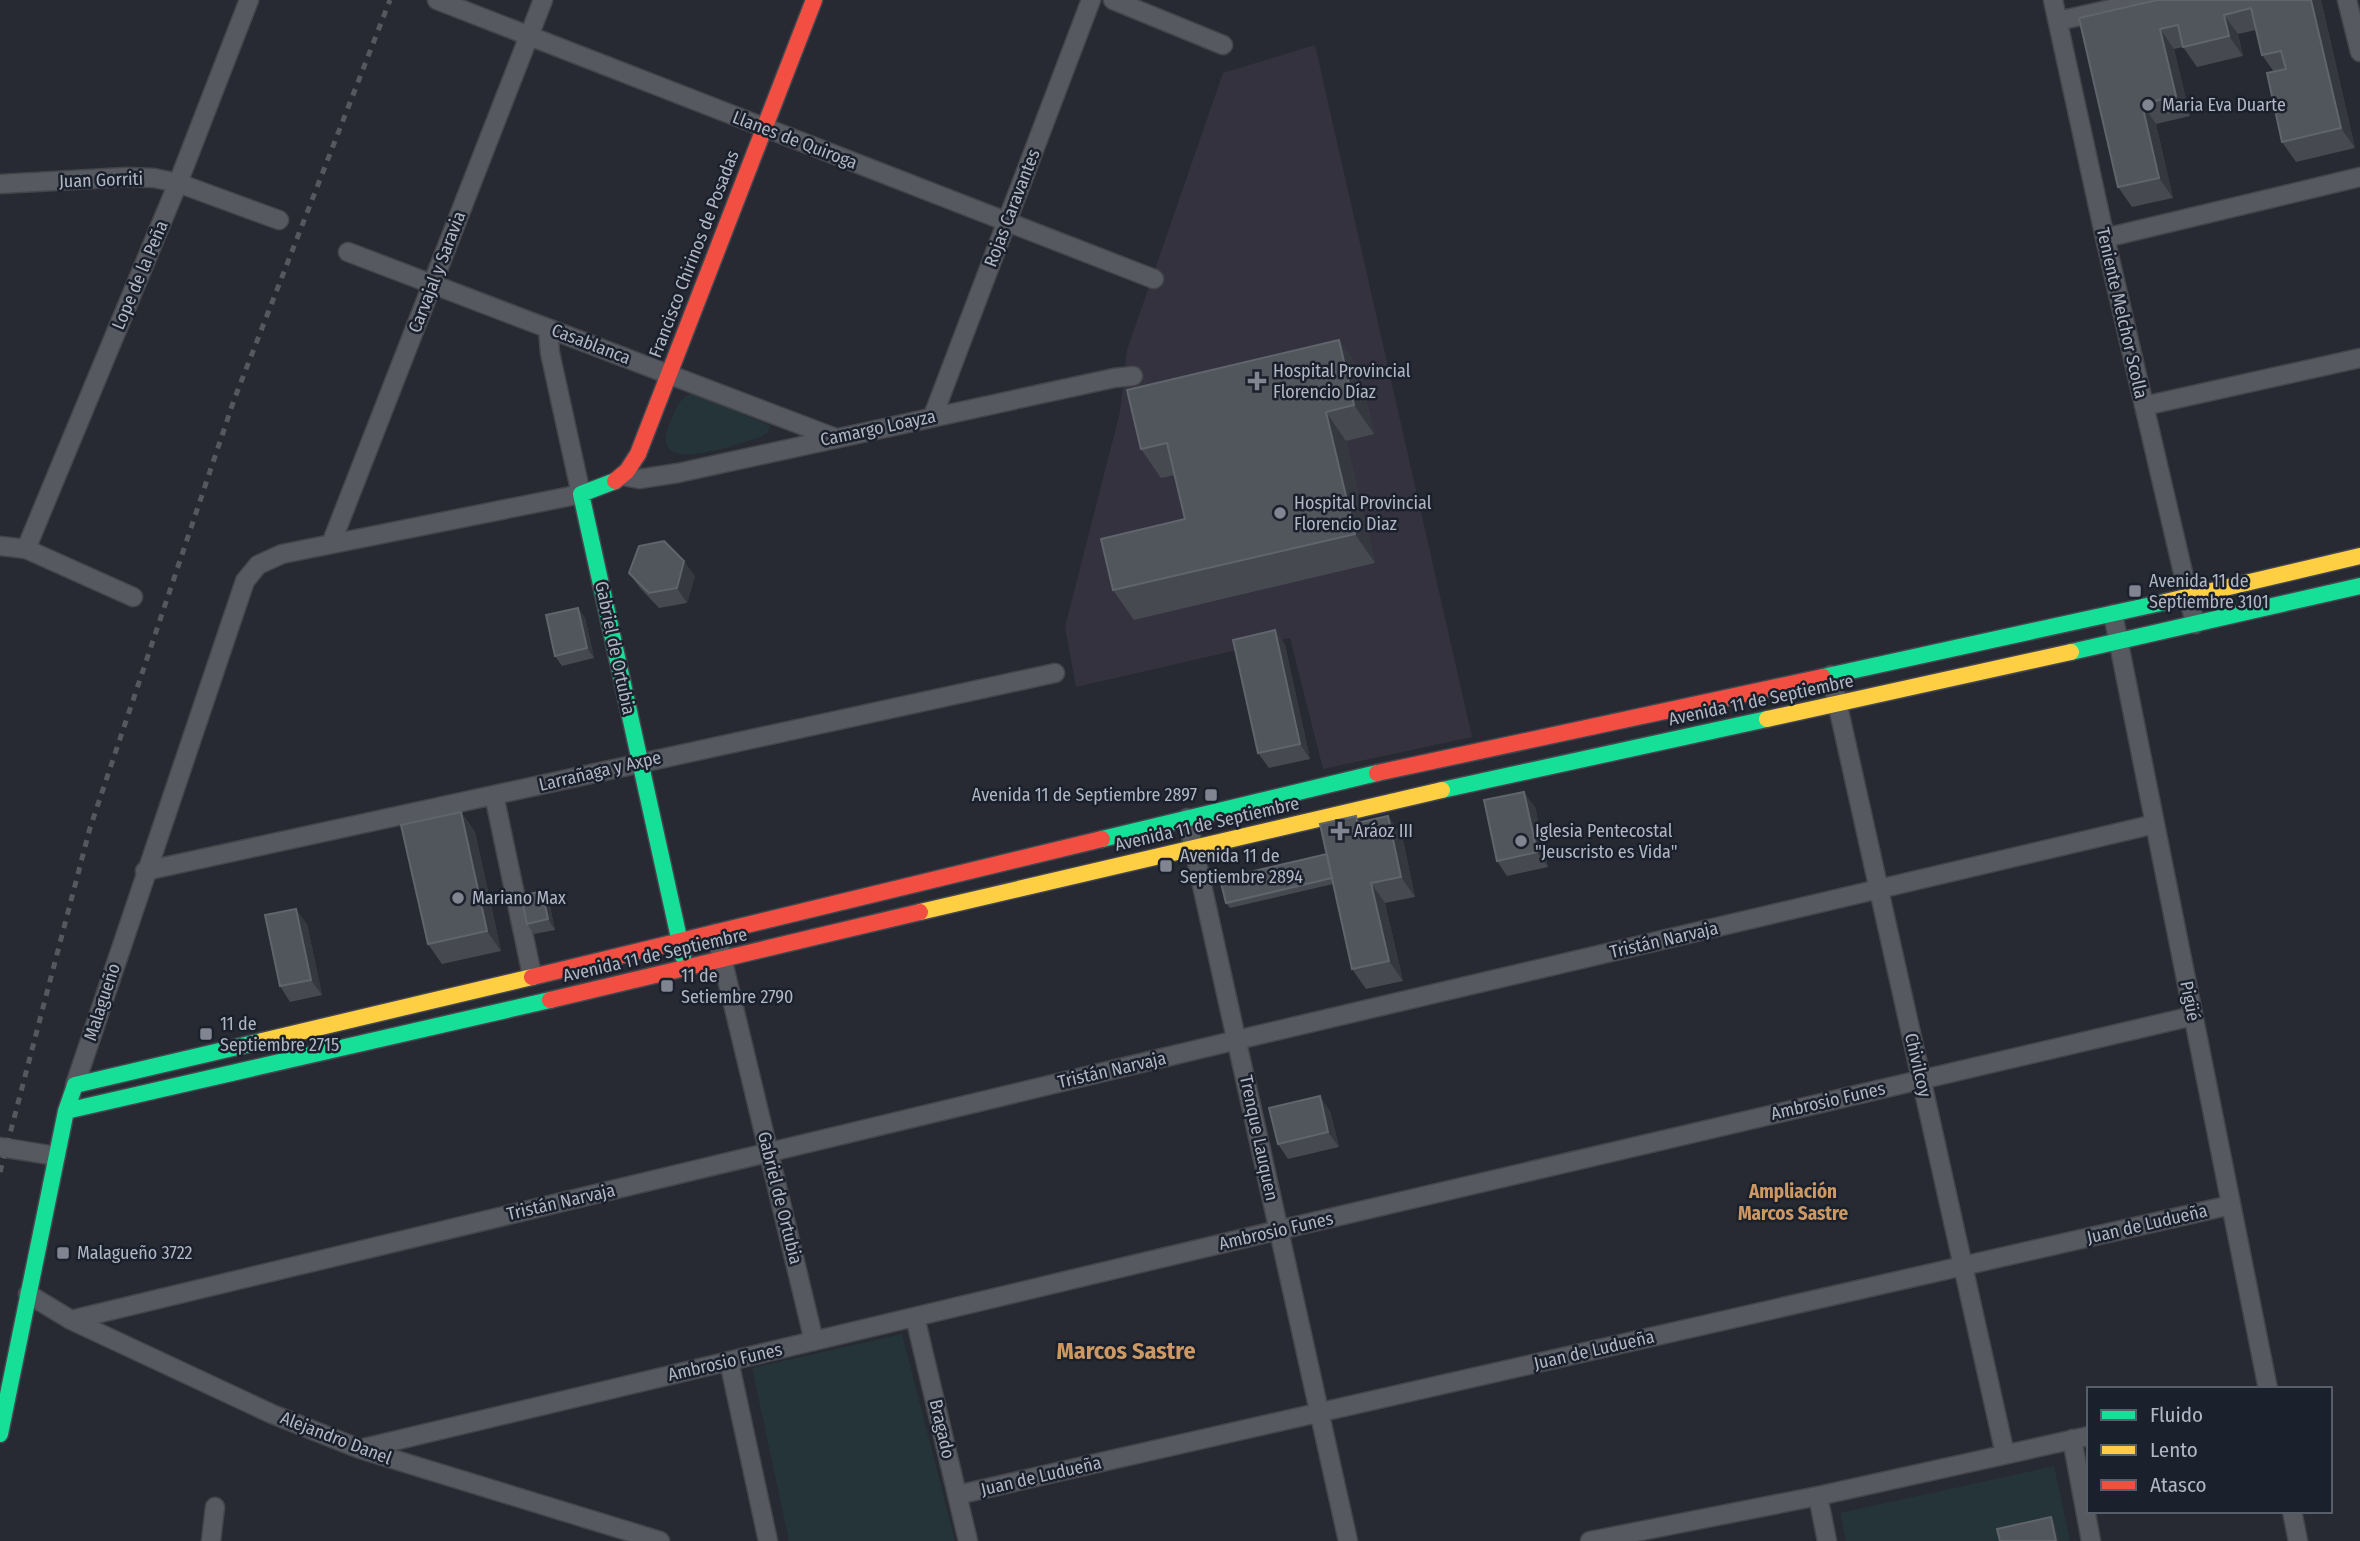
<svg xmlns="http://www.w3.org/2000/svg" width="2360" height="1541" viewBox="0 0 2360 1541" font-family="'Fira Sans Condensed',sans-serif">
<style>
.medical{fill:#34323e}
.green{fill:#253438}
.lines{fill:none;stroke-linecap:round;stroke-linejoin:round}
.street-casing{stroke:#43454b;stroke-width:21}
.fast-casing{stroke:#44474f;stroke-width:19}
.slow-casing{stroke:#44474f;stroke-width:19}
.jam-casing{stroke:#44474f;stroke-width:19}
.street{stroke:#565960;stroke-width:18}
.fast{stroke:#16e098;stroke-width:16}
.slow{stroke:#ffcf43;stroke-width:16}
.jam{stroke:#f24e42;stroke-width:16}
.rail{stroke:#55585e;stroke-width:5;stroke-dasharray:7 7;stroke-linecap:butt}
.wall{fill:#464950}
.shaded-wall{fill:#35383f}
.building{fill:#51555c;stroke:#60646c;stroke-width:2}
.poi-dot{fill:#808591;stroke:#1b212c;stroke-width:2.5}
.labels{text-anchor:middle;stroke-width:5;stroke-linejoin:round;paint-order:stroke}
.poi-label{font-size:18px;fill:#b0b6c4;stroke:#1b212c;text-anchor:start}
.street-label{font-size:18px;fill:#b0b6c4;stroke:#1b212c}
.neighbourhood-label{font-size:19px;font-weight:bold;fill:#cc9863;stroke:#1b212c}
.district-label{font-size:24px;font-weight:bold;fill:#cc9863;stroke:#1b212c}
</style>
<rect width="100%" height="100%" fill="#272a32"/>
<!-- medical -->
<path class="medical" d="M1315,45L1472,737L1323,769L1290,638L1076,687L1065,627L1120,412L1127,350L1223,73Z"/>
<!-- green -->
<path class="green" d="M690,394H697L770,426L768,432L761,437C739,443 647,479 669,425C675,412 677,400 690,394Z
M902,1334L955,1541H789L752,1368Z
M2054,1466L2070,1541H1846L1840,1513Z"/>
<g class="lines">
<defs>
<path id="street" d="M437,0L1154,279
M1113,0L1223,45
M2053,0L2105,238L2195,624
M2347,0L2360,52
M2058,21L2151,0
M0,184L126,177L154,178L178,183L279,220
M2105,238L2360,177
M348,252L833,437
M2144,406L2360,358
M933,416L1091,0
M623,476L639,479L678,473L1114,378L1133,376
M331,544L543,0
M0,546L26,549L133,597
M26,549L178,183L249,0
M2113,614L2268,1389
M1831,675L2005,1454
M494,795L532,975
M1187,818L1348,1541
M145,871L1055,673
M716,933L814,1341
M75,1085L245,581L258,565L282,554L581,494L550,353L548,328
M0,1147L56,1156
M28,1294L71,1320L272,1414L360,1449L660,1541
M915,1317L968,1541
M71,1320L1237,1040L2155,824
M729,1361L768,1541
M2072,1439L2091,1541
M360,1449L1279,1230L2193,1016
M957,1495L2231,1205
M1818,1496L1827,1541
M2292,1511L2298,1541
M211,1541L215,1507
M1590,1541L1818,1496L2089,1436"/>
<path id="fast" d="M615,481L581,494L683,956
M2071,652L2360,586
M1823,677L2165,602
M1442,790L1767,719
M1102,839L1377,773
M66,1111L550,1000
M0,1434L66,1111L75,1085L262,1041"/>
<path id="slow" d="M2165,602L2360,556
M1767,719L2071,652
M920,912L1442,790
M262,1041L532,977"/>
<path id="jam" d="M615,481L627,471L638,454L814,0
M1377,773L1823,677
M532,977L1102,839
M550,1000L920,912"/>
</defs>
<!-- street casing -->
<use href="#street" class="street-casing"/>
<!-- fast casing -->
<use href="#fast" class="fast-casing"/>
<!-- slow casing -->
<use href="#slow" class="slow-casing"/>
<!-- jam casing -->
<use href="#jam" class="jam-casing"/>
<!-- street -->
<use href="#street" class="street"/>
<!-- fast -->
<use href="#fast" class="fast"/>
<!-- slow -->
<use href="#slow" class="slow"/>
<!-- jam -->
<use href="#jam" class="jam"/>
<!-- rail -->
<path class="rail" d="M0,1172L90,828L234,400L390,0"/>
</g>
<!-- wall -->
<path class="wall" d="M2321,0L2355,148L2296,162L2282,142L2274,72L2262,55L2256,30L2238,34L2243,56L2197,67L2183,47L2174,49L2190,116L2156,124L2173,198L2132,207L2118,187L2079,18Z
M1339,340L1359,369L1374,434L1346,441L1375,563L1134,620L1113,590L1185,519L1175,475L1161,478L1141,449Z
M629,573L695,576L687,603L659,608L640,588Z
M578,608L585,618L594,658L562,666L555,656Z
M1275,630L1285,645L1310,759L1269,768L1258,753Z
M1535,807L1548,867L1507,876L1497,861Z
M461,812L475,832L501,951L442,964L428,944Z
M1356,816L1360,822L1388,816L1402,836L1415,897L1385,903L1403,981L1366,989L1352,969L1333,884L1230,908L1226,903L1327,854Z
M542,891L549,902L555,930L534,934L527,924Z
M307,924L322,995L290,1002L280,986Z
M1330,1111L1339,1147L1288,1159L1278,1144Z"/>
<!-- shaded-wall -->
<path class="shaded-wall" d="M2311,0H2321L2355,148L2341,128Z
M2224,15L2238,34L2243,56L2229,36Z
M2160,29L2174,49L2190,116L2176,96Z
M2142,104L2156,124L2173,198L2159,178Z
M1339,340L1359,369L1374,434L1354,405Z
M1326,412L1346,441L1375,563L1355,534Z
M684,561L695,576L687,603L677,588Z
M578,608L585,618L594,658L587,648Z
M1275,630L1285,645L1310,759L1300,744Z
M1524,792L1535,807L1548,867L1537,852Z
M461,812L475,832L501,951L487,931Z
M1388,816L1402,836L1415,897L1401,877Z
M1371,883L1385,903L1403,981L1389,961Z
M542,891L549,902L555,930L548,919Z
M296,909L307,924L322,995L311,980Z
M1320,1096L1330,1111L1339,1147L1328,1132Z
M2051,1517L2054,1522L2059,1541H2056Z"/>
<!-- building -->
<path class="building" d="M2157,0H2311L2341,128L2282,142L2267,73L2286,69L2281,51L2262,55L2251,8L2224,15L2229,36L2183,47L2178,25L2160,29L2176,96L2142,104L2159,178L2118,187L2079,18Z
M1339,340L1354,405L1326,412L1355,534L1113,590L1101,539L1185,519L1167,443L1141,449L1127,390Z
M664,541L684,561L677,588L649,593L629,573L639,546Z
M578,608L587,648L555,656L546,615Z
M1275,630L1300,744L1258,753L1233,640Z
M1524,792L1537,852L1497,861L1484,800Z
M461,812L487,931L428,944L401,825Z
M1356,816L1357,823L1388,816L1401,877L1371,883L1389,961L1352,969L1320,824Z
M1327,854L1332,878L1226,903L1220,879Z
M542,891L548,919L527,924L521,896Z
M296,909L311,980L280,986L265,915Z
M1320,1096L1328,1132L1278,1144L1269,1108Z
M2051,1517L2056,1541H2000L1997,1529Z"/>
<!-- markers -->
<g class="poi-dot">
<circle cx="2148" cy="105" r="7"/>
<path d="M1253.5 370.5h7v7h7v7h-7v7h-7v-7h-7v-7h7z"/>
<circle cx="1280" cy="513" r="7"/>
<rect x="2128" y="584" width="14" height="14" rx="3.5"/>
<rect x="1204" y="788" width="14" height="14" rx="3.5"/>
<path d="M1336.5 820.5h7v7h7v7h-7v7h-7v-7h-7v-7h7z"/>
<circle cx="1521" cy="841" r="7"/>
<rect x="1159" y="859" width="14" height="14" rx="3.5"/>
<circle cx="458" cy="898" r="7"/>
<rect x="660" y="979" width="14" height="14" rx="3.5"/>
<rect x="199" y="1027" width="14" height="14" rx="3.5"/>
<rect x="56" y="1246" width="14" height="14" rx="3.5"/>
</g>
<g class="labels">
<!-- poi labels -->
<g class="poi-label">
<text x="2162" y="111">Maria Eva Duarte</text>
<text x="1273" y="377">Hospital Provincial<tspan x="1273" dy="21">Florencio Díaz</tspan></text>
<text x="1294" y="509">Hospital Provincial<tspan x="1294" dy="21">Florencio Diaz</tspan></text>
<text x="2149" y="587">Avenida 11 de<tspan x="2149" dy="21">Septiembre 3101</tspan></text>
<text x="1197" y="801" text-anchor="end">Avenida 11 de Septiembre 2897</text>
<text x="1354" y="837">Aráoz III</text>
<text x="1535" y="837">Iglesia Pentecostal<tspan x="1535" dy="21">"Jeuscristo es Vida"</tspan></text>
<text x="1180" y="862">Avenida 11 de<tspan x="1180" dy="21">Septiembre 2894</tspan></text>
<text x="472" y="904">Mariano Max</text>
<text x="681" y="982">11 de<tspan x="681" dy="21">Setiembre 2790</tspan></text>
<text x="220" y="1030">11 de<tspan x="220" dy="21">Septiembre 2715</tspan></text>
<text x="77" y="1259">Malagueño 3722</text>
</g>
<!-- street labels -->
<g class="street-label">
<text transform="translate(795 140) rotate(21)" y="6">Llanes de Quiroga</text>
<text transform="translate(101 180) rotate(-2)" y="6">Juan Gorriti</text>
<text transform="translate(1012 208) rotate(-69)" y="6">Rojas Caravantes</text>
<text transform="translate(694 254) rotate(-69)" y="6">Francisco Chirinos de Posadas</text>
<text transform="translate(437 272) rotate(-69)" y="6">Carvajal y Saravia</text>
<text transform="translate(140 275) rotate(-67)" y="6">Lope de la Peña</text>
<text transform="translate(2122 313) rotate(77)" y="6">Teniente Melchor Scolla</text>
<text transform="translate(591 344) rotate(21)" y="6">Casablanca</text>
<text transform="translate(878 428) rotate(-12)" y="6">Camargo Loayza</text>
<text transform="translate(615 648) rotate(78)" y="6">Gabriel de Ortubia</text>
<text transform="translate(1761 700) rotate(-12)" y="6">Avenida 11 de Septiembre</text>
<text transform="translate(600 771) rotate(-13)" y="6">Larrañaga y Axpe</text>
<text transform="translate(1207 824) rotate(-13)" y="6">Avenida 11 de Septiembre</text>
<text transform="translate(1664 940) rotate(-13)" y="6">Tristán Narvaja</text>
<text transform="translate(655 955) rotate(-13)" y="6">Avenida 11 de Septiembre</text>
<text transform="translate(2190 1001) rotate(79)" y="6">Pigüé</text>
<text transform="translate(102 1002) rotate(-72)" y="6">Malagueño</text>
<text transform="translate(1918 1065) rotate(77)" y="6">Chivilcoy</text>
<text transform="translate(1112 1070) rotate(-13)" y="6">Tristán Narvaja</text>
<text transform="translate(1828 1101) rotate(-13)" y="6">Ambrosio Funes</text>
<text transform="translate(1259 1138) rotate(78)" y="6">Trenque Lauquen</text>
<text transform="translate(780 1198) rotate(76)" y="6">Gabriel de Ortubia</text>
<text transform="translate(561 1202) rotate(-13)" y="6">Tristán Narvaja</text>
<text transform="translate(2147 1224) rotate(-13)" y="6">Juan de Ludueña</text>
<text transform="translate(1276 1231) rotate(-13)" y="6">Ambrosio Funes</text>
<text transform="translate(1594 1350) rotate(-13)" y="6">Juan de Ludueña</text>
<text transform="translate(725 1362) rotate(-13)" y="6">Ambrosio Funes</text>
<text transform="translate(942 1429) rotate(77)" y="6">Bragado</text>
<text transform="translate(336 1438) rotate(21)" y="6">Alejandro Danel</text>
<text transform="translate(1041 1476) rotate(-13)" y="6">Juan de Ludueña</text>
</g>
<!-- neighbourhood labels -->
<g class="neighbourhood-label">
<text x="1793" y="1198">Ampliación<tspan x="1793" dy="22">Marcos Sastre</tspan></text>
</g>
<!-- district labels -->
<g class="district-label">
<text x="1126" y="1359">Marcos Sastre</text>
</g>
</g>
<!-- legend -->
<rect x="2087" y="1387" width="245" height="126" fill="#1b212c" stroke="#575d69" stroke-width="2"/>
<rect x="2101" y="1410" width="35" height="10" fill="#16e098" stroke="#575d69" stroke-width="2"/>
<text x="2150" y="1422" font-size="21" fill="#b0b6c4">Fluido</text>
<rect x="2101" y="1445" width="35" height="10" fill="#ffcf43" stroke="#575d69" stroke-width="2"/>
<text x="2150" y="1457" font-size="21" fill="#b0b6c4">Lento</text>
<rect x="2101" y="1480" width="35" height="10" fill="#f24e42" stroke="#575d69" stroke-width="2"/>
<text x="2150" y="1492" font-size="21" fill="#b0b6c4">Atasco</text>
</svg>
